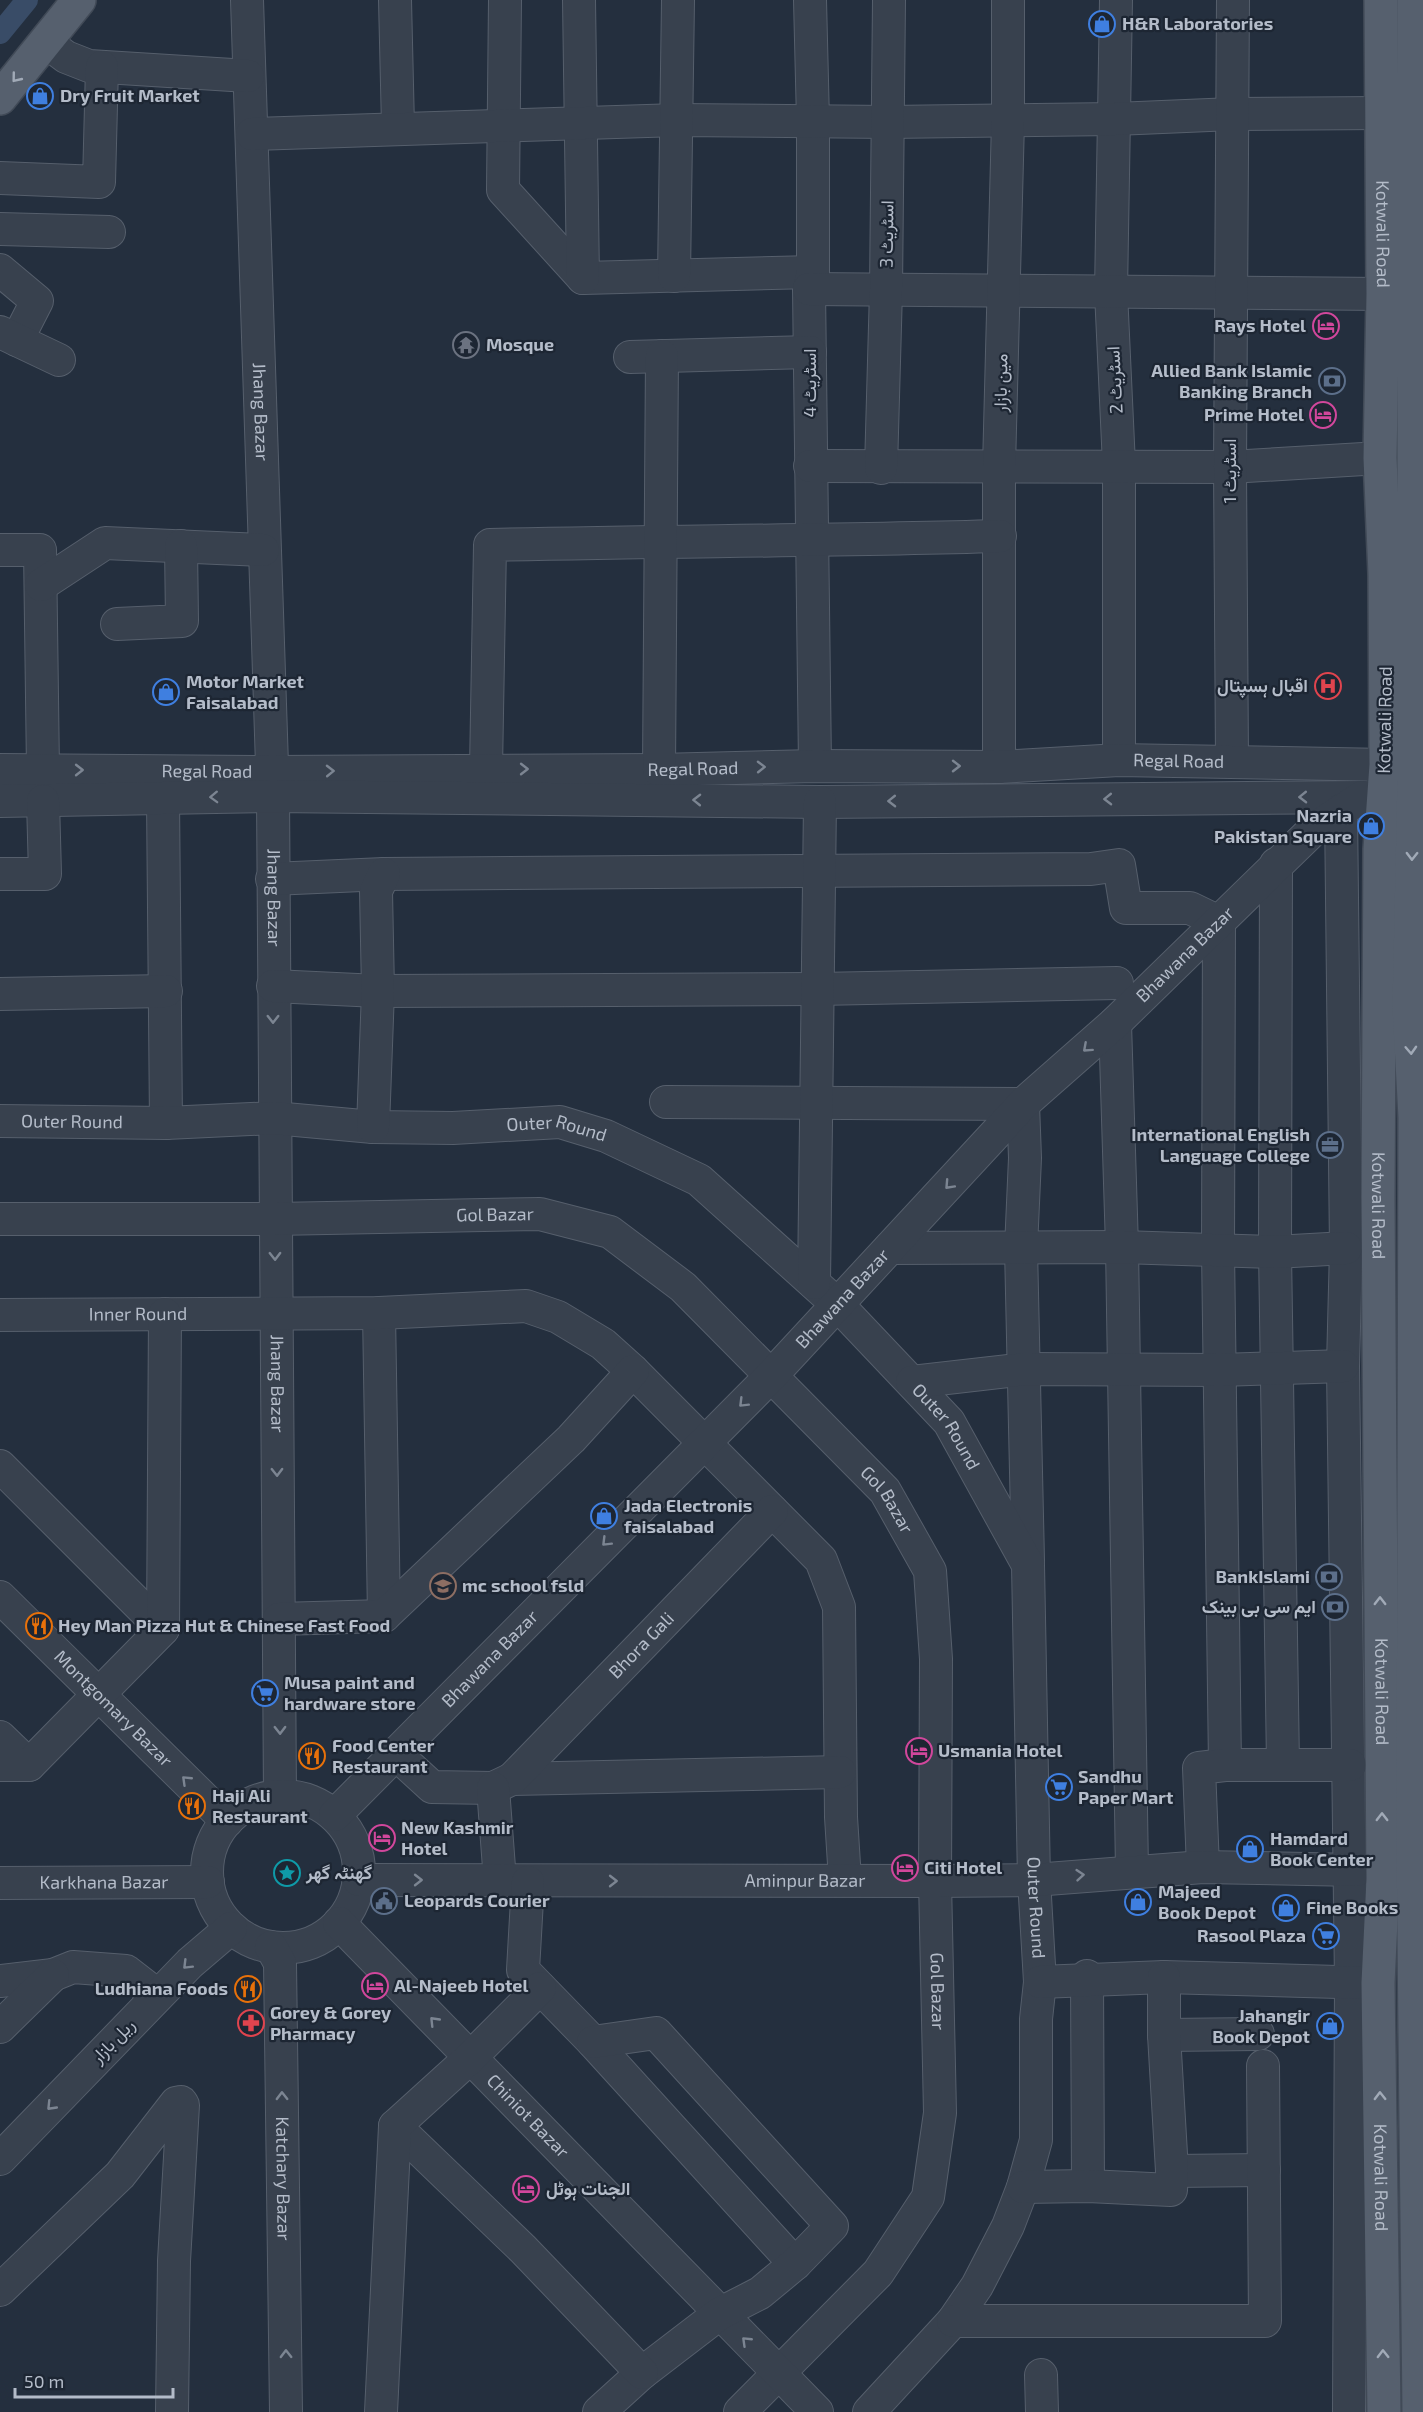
<svg xmlns="http://www.w3.org/2000/svg" width="1423" height="2412" viewBox="0 0 1423 2412" font-family="'Exo 2',Vazirmatn,sans-serif">
<style>
.lines{fill:none;stroke-linecap:round;stroke-linejoin:round}
.canal{stroke:#394c67;stroke-width:22}
.minor-casing{stroke:#565f6c;stroke-width:34}
.major-casing{stroke:#414a57;stroke-width:36}
.minor{stroke:#38414e;stroke-width:32}
.major{stroke:#56606e;stroke-width:33}
.oneway{stroke:#a1aab7}
.oneway2{stroke:#7c8592}
.labels{text-anchor:middle;stroke-width:4.5;stroke-linejoin:round;paint-order:stroke}
.poi-label{font-size:18px;font-weight:bold;fill:#b4bcc9;stroke:#1d2633;text-anchor:start}
.street-label{font-size:18px;fill:#b4bcc9;stroke:#1d2633}
</style>
<rect width="100%" height="100%" fill="#242f3e"/>
<g class="lines">
<!-- canal -->
<path class="canal" d="M0,33L27,0"/>
<defs>
<g id="minor">
<path id="s1" d="M247,0L273,796L280,1796"/>
<path d="M395,0L398,127"/>
<path d="M505,0L503,190L583,278L813,272"/>
<path d="M579,0L583,278"/>
<path d="M810,0L813,121V272L809,289L815,766"/>
<path d="M1116,0L1111,292L1119,465V760"/>
<path d="M46,42L66,57L89,66L248,76"/>
<path d="M252,134L678,120L889,122L1115,119L1233,114L1382,113"/>
<path d="M0,178L99,182L102,67"/>
<path d="M0,229L109,232"/>
<path d="M0,270L37,301L17,340"/>
<path d="M674,276L678,0"/>
<path d="M809,289L1383,294"/>
<path d="M0,332L59,360"/>
<path d="M630,357L810,352"/>
<path d="M810,466L1230,467L1380,458"/>
<path d="M881,468L886,290L889,0"/>
<path d="M0,550H40L43,770"/>
<path d="M41,585L105,543L263,550"/>
<path d="M117,624L182,621L181,546"/>
<path d="M1232,761L1230,467L1233,0"/>
<path d="M999,767V467L1008,121V0"/>
<path d="M486,769L490,545C660,541 830,541 1000,536"/>
<path id="s2" d="M0,770L271,772L659,770L815,766L999,767L1119,760L1386,765"/>
<path d="M659,770L662,356"/>
<path d="M163,799L166,1123"/>
<path d="M0,801L273,796L820,802L1364,797"/>
<path d="M1341,810L1346,1248L1343,1366L1351,1982L1349,2412"/>
<path d="M1276,864L1275,1252L1283,1764"/>
<path d="M0,874H45L43,801"/>
<path d="M272,879L384,874L1091,869L1119,865L1126,908H1190L1219,922L1218,1250L1225,1765"/>
<path d="M273,986L378,991L818,989L1117,983"/>
<path d="M0,994L166,991"/>
<path d="M1115,1023L1122,1247L1132,1871"/>
<path d="M666,1102L1023,1104L1025,1158L1021,1248L1028,1561"/>
<path id="s3" d="M0,1121L166,1123L274,1118L373,1127L453,1128L560,1122L606,1136L699,1180L838,1305L949,1422L1028,1565L1034,1880L1040,1982L1036,2019V2140L1023,2187L1008,2226L977,2286L953,2321L869,2412"/>
<path d="M373,1127L378,991L376,891L384,874"/>
<path id="s4" d="M0,1219H275L540,1214L610,1232L683,1287L885,1491L930,1571L936,1659L935,1881L940,2113L928,2197L878,2273L740,2412"/>
<path d="M890,1248L1122,1247L1275,1252L1346,1248"/>
<path d="M814,1283L820,802"/>
<path d="M379,1313L384,1616"/>
<path id="s5" d="M0,1315L379,1313L526,1306L558,1317L603,1344L633,1371L821,1560L839,1607L841,1817L845,1880"/>
<path d="M912,1382L1025,1369L1221,1370L1343,1366"/>
<path d="M0,1466L163,1629"/>
<path id="s6" d="M0,1597L227,1821"/>
<path d="M279,1619L384,1616L571,1439L633,1371"/>
<path d="M0,1737L29,1765"/>
<path d="M396,1754L432,1787L493,1788L512,1779L840,1772"/>
<path d="M0,1765H29L163,1629L165,1314"/>
<path id="s7" d="M512,1779L772,1511"/>
<path d="M493,1788L500,1881"/>
<circle cx="283" cy="1872" r="76"/>
<path id="s8" d="M335,1815L771,1376L1023,1104L1115,1023L1315,828L1362,797"/>
<path d="M1203,1867L1199,1768L1225,1765H1350"/>
<path id="s9" d="M359,1880L935,1881L1034,1880L1203,1867L1357,1870"/>
<path d="M528,1882L523,1970L593,2042L795,2264"/>
<path id="s10" d="M0,1883L208,1882"/>
<path id="s11" d="M339,1923L817,2412"/>
<path id="s12" d="M271,1947L280,1963L286,2412"/>
<path d="M1087,1976L1088,2186"/>
<path d="M0,1981L53,1975L73,1967L126,1971L157,1995"/>
<path d="M1040,1982L1164,1977L1372,1983"/>
<path d="M0,2027L53,1975"/>
<path d="M1164,2035L1258,2034"/>
<path d="M593,2042L656,2033L832,2226L795,2264L760,2293L719,2314L642,2373L599,2412"/>
<path d="M395,2126L523,2249L642,2373"/>
<path d="M0,2159L190,1963L231,1928"/>
<path d="M1172,2171L1264,2170"/>
<path d="M1023,2187L1088,2186L1171,2190L1172,2171L1164,2035V1977"/>
<path d="M0,2290L120,2175L176,2103L181,2102L183,2105L174,2261L172,2412"/>
<path d="M953,2321H1265L1263,2066"/>
<path d="M1041,2375L1042,2412"/>
<path d="M381,2412L395,2126L470,2058L540,1988"/>
</g>
<g id="major">
<path id="s13" d="M1381,0L1383,294L1380,458L1385,574L1386,765L1380,849L1378,1198L1383,1879L1378,1983L1384,2412"/>
<path d="M1414,0V778L1409,1007L1415,1117L1413,1841L1419,2412"/>
<path d="M0,98L79,0"/>
</g>
</defs>
<!-- minor casing -->
<use href="#minor" class="minor-casing"/>
<!-- major casing -->
<use href="#major" class="major-casing"/>
<!-- minor -->
<use href="#minor" class="minor"/>
<!-- major -->
<use href="#major" class="major"/>
</g>
<!-- one-way arrows -->
<defs><path id="oneway-chevron" d="M-2-3.5L2.5 0L-2 3.5" fill="none" stroke-width="1.6" stroke-linecap="round" stroke-linejoin="round" transform="scale(1.5)"/></defs>
<g class="oneway">
<use href="#oneway-chevron" transform="translate(16 78) rotate(129)"/>
<use href="#oneway-chevron" transform="translate(1412 856) rotate(91)"/>
<use href="#oneway-chevron" transform="translate(1411 1050) rotate(87)"/>
<use href="#oneway-chevron" transform="translate(1380 1601) rotate(-90)"/>
<use href="#oneway-chevron" transform="translate(1382 1817) rotate(-90)"/>
<use href="#oneway-chevron" transform="translate(1380 2096) rotate(-91)"/>
<use href="#oneway-chevron" transform="translate(1383 2354) rotate(-91)"/>
</g>
<g class="oneway2">
<use href="#oneway-chevron" transform="translate(956 766)"/>
<use href="#oneway-chevron" transform="translate(761 767) rotate(-1)"/>
<use href="#oneway-chevron" transform="translate(524 769)"/>
<use href="#oneway-chevron" transform="translate(79 770)"/>
<use href="#oneway-chevron" transform="translate(330 771) rotate(-1)"/>
<use href="#oneway-chevron" transform="translate(214 797) rotate(178)"/>
<use href="#oneway-chevron" transform="translate(1303 797) rotate(179)"/>
<use href="#oneway-chevron" transform="translate(1108 799) rotate(179)"/>
<use href="#oneway-chevron" transform="translate(697 800) rotate(-179)"/>
<use href="#oneway-chevron" transform="translate(892 801) rotate(179)"/>
<use href="#oneway-chevron" transform="translate(273 1019) rotate(90)"/>
<use href="#oneway-chevron" transform="translate(1087 1048) rotate(138)"/>
<use href="#oneway-chevron" transform="translate(949 1185) rotate(133)"/>
<use href="#oneway-chevron" transform="translate(275 1256) rotate(89)"/>
<use href="#oneway-chevron" transform="translate(743 1403) rotate(135)"/>
<use href="#oneway-chevron" transform="translate(277 1472) rotate(89)"/>
<use href="#oneway-chevron" transform="translate(606 1542) rotate(135)"/>
<use href="#oneway-chevron" transform="translate(280 1730) rotate(89)"/>
<use href="#oneway-chevron" transform="translate(186 1780) rotate(-136)"/>
<use href="#oneway-chevron" transform="translate(1080 1875) rotate(-5)"/>
<use href="#oneway-chevron" transform="translate(418 1880)"/>
<use href="#oneway-chevron" transform="translate(613 1881)"/>
<use href="#oneway-chevron" transform="translate(187 1965) rotate(135)"/>
<use href="#oneway-chevron" transform="translate(434 2021) rotate(-134)"/>
<use href="#oneway-chevron" transform="translate(282 2096) rotate(-91)"/>
<use href="#oneway-chevron" transform="translate(51 2106) rotate(134)"/>
<use href="#oneway-chevron" transform="translate(746 2341) rotate(-136)"/>
<use href="#oneway-chevron" transform="translate(286 2354) rotate(-91)"/>
</g>
<!-- icons -->
<defs>
<symbol id="shop-ring" viewBox="-11 -11 22 22"><circle r="9.5" fill="#1d2633" stroke="#3f7fe0" stroke-width="1.5"/><path d="M-5-2.5h2.3a2.7 3.5 0 0 1 5.4 0H5L5.5 6h-11ZM-1.5-2.5h3a1.5 2.3 0 0 0-3 0Z" fill="#3f7fe0"/></symbol>
<symbol id="hotel-ring" viewBox="-11 -11 22 22"><circle r="9.5" fill="#1d2633" stroke="#d1479c" stroke-width="1.5"/><path d="M-6-4.5h1.5V1H6V5H4.5V3h-9V5H-6ZM-4 0a1.8 1.8 0 1 1 3.6 0ZM.5 0V-2.5h3Q6-2.5 6 0Z" fill="#d1479c"/></symbol>
<symbol id="temple-ring" viewBox="-11 -11 22 22"><circle r="9.5" fill="#1d2633" stroke="#6b7280" stroke-width="1.5"/><path d="M0-6L5-2H3V0L6.5 2.5H4V6H1.5V3h-3V6H-4V2.5H-6.5L-3 0V-2H-5Z" fill="#6b7280"/></symbol>
<symbol id="bank-ring" viewBox="-11 -11 22 22"><circle r="9.5" fill="#1d2633" stroke="#5c6f8a" stroke-width="1.5"/><path d="M-6-4H6V4H-6ZM0-2.3a2.3 2.3 0 1 0 0 4.6a2.3 2.3 0 1 0 0-4.6Z" fill="#5c6f8a"/></symbol>
<symbol id="hospital-ring" viewBox="-11 -11 22 22"><circle r="9.5" fill="#1d2633" stroke="#e0444e" stroke-width="1.5"/><path d="M-5-5h3v3.5h4V-5h3V5h-3V1.5h-4V5h-3Z" fill="#e0444e"/></symbol>
<symbol id="office-ring" viewBox="-11 -11 22 22"><circle r="9.5" fill="#1d2633" stroke="#5c6f8a" stroke-width="1.5"/><path d="M-6-3h4V-5.5h4V-3h4V5H-6ZM-1-4.5V-3h2v-1.5ZM-6 0V1H6V0Z" fill="#5c6f8a"/></symbol>
<symbol id="school-ring" viewBox="-11 -11 22 22"><circle r="9.5" fill="#1d2633" stroke="#8d6e63" stroke-width="1.5"/><path d="M0-5L7-2L0 1L-7-2ZM-4 1L0 2.5L4 1V4Q0 6-4 4Z" fill="#8d6e63"/></symbol>
<symbol id="restaurant-ring" viewBox="-11 -11 22 22"><circle r="9.5" fill="#1d2633" stroke="#e8710a" stroke-width="1.5"/><path d="M-5-6h1v4h1v-4h1v4h1v-4h1v5L-1.5 .5V6h-2V.5L-5-1ZM5-6V6H3V1.5H1.5Q1.5-4 5-6Z" fill="#e8710a"/></symbol>
<symbol id="supermarket-ring" viewBox="-11 -11 22 22"><circle r="9.5" fill="#1d2633" stroke="#3f7fe0" stroke-width="1.5"/><path d="M-6-5.5h2.5l.6 2H6L4.5 2H-2.5L-4.4-4H-6ZM-1.5 3.2a1.3 1.3 0 1 0 .1 0ZM3 3.2a1.3 1.3 0 1 0 .1 0Z" fill="#3f7fe0"/></symbol>
<symbol id="sight-ring" viewBox="-11 -11 22 22"><circle r="9.5" fill="#1d2633" stroke="#0f9aa8" stroke-width="1.5"/><path d="M0-6L1.8-2.2L6-1.7L2.9 1.2L3.7 5.4L0 3.3L-3.7 5.4L-2.9 1.2L-6-1.7L-1.8-2.2Z" fill="#0f9aa8"/></symbol>
<symbol id="civic-ring" viewBox="-11 -11 22 22"><circle r="9.5" fill="#1d2633" stroke="#5c6f8a" stroke-width="1.5"/><path d="M-.6-6.5H3V-4.5H.6V-3L4-1V1h2V6H-6V1h2V-1L-.6-3ZM-1.2 2.5V6h2.4V2.5Z" fill="#5c6f8a"/></symbol>
<symbol id="pharmacy-ring" viewBox="-11 -11 22 22"><circle r="9.5" fill="#1d2633" stroke="#e0444e" stroke-width="1.5"/><path d="M-2-6h4v4h4v4h-4v4h-4v-4h-4v-4h4Z" fill="#e0444e"/></symbol>
</defs>
<g fill-rule="evenodd">
<use href="#shop-ring" x="1087" y="9" width="30" height="30"/>
<use href="#shop-ring" x="25" y="81" width="30" height="30"/>
<use href="#hotel-ring" x="1311" y="311" width="30" height="30"/>
<use href="#temple-ring" x="451" y="330" width="30" height="30"/>
<use href="#bank-ring" x="1317" y="366" width="30" height="30"/>
<use href="#hotel-ring" x="1308" y="400" width="30" height="30"/>
<use href="#hospital-ring" x="1313" y="671" width="30" height="30"/>
<use href="#shop-ring" x="151" y="677" width="30" height="30"/>
<use href="#shop-ring" x="1356" y="811" width="30" height="30"/>
<use href="#office-ring" x="1315" y="1130" width="30" height="30"/>
<use href="#shop-ring" x="589" y="1501" width="30" height="30"/>
<use href="#bank-ring" x="1314" y="1562" width="30" height="30"/>
<use href="#school-ring" x="428" y="1571" width="30" height="30"/>
<use href="#bank-ring" x="1320" y="1592" width="30" height="30"/>
<use href="#restaurant-ring" x="24" y="1611" width="30" height="30"/>
<use href="#supermarket-ring" x="250" y="1678" width="30" height="30"/>
<use href="#hotel-ring" x="904" y="1736" width="30" height="30"/>
<use href="#restaurant-ring" x="297" y="1741" width="30" height="30"/>
<use href="#supermarket-ring" x="1044" y="1772" width="30" height="30"/>
<use href="#restaurant-ring" x="177" y="1791" width="30" height="30"/>
<use href="#hotel-ring" x="367" y="1823" width="30" height="30"/>
<use href="#shop-ring" x="1235" y="1834" width="30" height="30"/>
<use href="#hotel-ring" x="890" y="1853" width="30" height="30"/>
<use href="#sight-ring" x="272" y="1858" width="30" height="30"/>
<use href="#civic-ring" x="369" y="1886" width="30" height="30"/>
<use href="#shop-ring" x="1123" y="1887" width="30" height="30"/>
<use href="#shop-ring" x="1271" y="1893" width="30" height="30"/>
<use href="#supermarket-ring" x="1311" y="1921" width="30" height="30"/>
<use href="#hotel-ring" x="360" y="1971" width="30" height="30"/>
<use href="#restaurant-ring" x="233" y="1974" width="30" height="30"/>
<use href="#pharmacy-ring" x="236" y="2008" width="30" height="30"/>
<use href="#shop-ring" x="1315" y="2011" width="30" height="30"/>
<use href="#hotel-ring" x="511" y="2174" width="30" height="30"/>
</g>
<g class="labels">
<!-- poi labels -->
<g class="poi-label">
<text x="1122" y="30">H&amp;R Laboratories</text>
<text x="60" y="102">Dry Fruit Market</text>
<text x="1306" y="332" text-anchor="end">Rays Hotel</text>
<text x="486" y="351">Mosque</text>
<text x="1312" y="377" text-anchor="end">Allied Bank Islamic<tspan x="1312" dy="21">Banking Branch</tspan></text>
<text x="1304" y="421" text-anchor="end">Prime Hotel</text>
<text x="186" y="688">Motor Market<tspan x="186" dy="21">Faisalabad</tspan></text>
<text x="1308" y="692" text-anchor="end">اقبال ہسپتال</text>
<text x="1352" y="822" text-anchor="end">Nazria<tspan x="1352" dy="21">Pakistan Square</tspan></text>
<text x="1310" y="1141" text-anchor="end">International English<tspan x="1310" dy="21">Language College</tspan></text>
<text x="624" y="1512">Jada Electronis<tspan x="624" dy="21">faisalabad</tspan></text>
<text x="1310" y="1583" text-anchor="end">BankIslami</text>
<text x="462" y="1592">mc school fsld</text>
<text x="1316" y="1613" text-anchor="end">ایم سی بی بینک</text>
<text x="58" y="1632">Hey Man Pizza Hut &amp; Chinese Fast Food</text>
<text x="284" y="1689">Musa paint and<tspan x="284" dy="21">hardware store</tspan></text>
<text x="332" y="1752">Food Center<tspan x="332" dy="21">Restaurant</tspan></text>
<text x="938" y="1757">Usmania Hotel</text>
<text x="1078" y="1783">Sandhu<tspan x="1078" dy="21">Paper Mart</tspan></text>
<text x="212" y="1802">Haji Ali<tspan x="212" dy="21">Restaurant</tspan></text>
<text x="401" y="1834">New Kashmir<tspan x="401" dy="21">Hotel</tspan></text>
<text x="1270" y="1845">Hamdard<tspan x="1270" dy="21">Book Center</tspan></text>
<text x="924" y="1874">Citi Hotel</text>
<text x="306" y="1879">گھنٹہ گھر</text>
<text x="1158" y="1898">Majeed<tspan x="1158" dy="21">Book Depot</tspan></text>
<text x="404" y="1907">Leopards Courier</text>
<text x="1306" y="1914">Fine Books</text>
<text x="1306" y="1942" text-anchor="end">Rasool Plaza</text>
<text x="394" y="1992">Al-Najeeb Hotel</text>
<text x="228" y="1995" text-anchor="end">Ludhiana Foods</text>
<text x="270" y="2019">Gorey &amp; Gorey<tspan x="270" dy="21">Pharmacy</tspan></text>
<text x="1310" y="2022" text-anchor="end">Jahangir<tspan x="1310" dy="21">Book Depot</tspan></text>
<text x="546" y="2195">الجنات ہوٹل</text>
</g>
<!-- street labels -->
<g class="street-label">
<text transform="translate(887 234) rotate(-89)" y="6">اسٹریٹ 3</text>
<text dy="6" stroke="none"><textPath href="#s13" startOffset="234">Kotwali Road</textPath></text>
<text transform="translate(1115 380) rotate(-93)" y="6">اسٹریٹ 2</text>
<text transform="translate(810 383) rotate(-90)" y="6">اسٹریٹ 4</text>
<text transform="translate(1001 383) rotate(-89)" y="6">مین بازار</text>
<text dy="6" stroke="none"><textPath href="#s1" startOffset="412">Jhang Bazar</textPath></text>
<text transform="translate(1230 471) rotate(-90)" y="6">اسٹریٹ 1</text>
<text transform="translate(1385 720) rotate(-89)" y="6">Kotwali Road</text>
<text dy="6" stroke="none"><textPath href="#s2" startOffset="1179">Regal Road</textPath></text>
<text dy="6" stroke="none"><textPath href="#s2" startOffset="693">Regal Road</textPath></text>
<text dy="6" stroke="none"><textPath href="#s2" startOffset="207">Regal Road</textPath></text>
<text dy="6" stroke="none"><textPath href="#s1" startOffset="898">Jhang Bazar</textPath></text>
<text dy="6" stroke="none"><textPath href="#s8" startOffset="1210">Bhawana Bazar</textPath></text>
<text dy="6" stroke="none"><textPath href="#s3" startOffset="72">Outer Round</textPath></text>
<text dy="6" stroke="none"><textPath href="#s3" startOffset="558">Outer Round</textPath></text>
<text dy="6" stroke="none"><textPath href="#s13" startOffset="1206">Kotwali Road</textPath></text>
<text dy="6" stroke="none"><textPath href="#s4" startOffset="495">Gol Bazar</textPath></text>
<text dy="6" stroke="none"><textPath href="#s8" startOffset="724">Bhawana Bazar</textPath></text>
<text dy="6" stroke="none"><textPath href="#s5" startOffset="138">Inner Round</textPath></text>
<text dy="6" stroke="none"><textPath href="#s1" startOffset="1384">Jhang Bazar</textPath></text>
<text dy="6" stroke="none"><textPath href="#s3" startOffset="1062">Outer Round</textPath></text>
<text dy="6" stroke="none"><textPath href="#s4" startOffset="999">Gol Bazar</textPath></text>
<text dy="6" stroke="none"><textPath href="#s7" startOffset="186">Bhora Gali</textPath></text>
<text dy="6" stroke="none"><textPath href="#s8" startOffset="220">Bhawana Bazar</textPath></text>
<text dy="6" stroke="none"><textPath href="#s13" startOffset="1692">Kotwali Road</textPath></text>
<text dy="6" stroke="none"><textPath href="#s6" startOffset="159">Montgomary Bazar</textPath></text>
<text dy="6" stroke="none"><textPath href="#s9" startOffset="446">Aminpur Bazar</textPath></text>
<text dy="6" stroke="none"><textPath href="#s10" startOffset="104">Karkhana Bazar</textPath></text>
<text dy="6" stroke="none"><textPath href="#s3" startOffset="1566">Outer Round</textPath></text>
<text dy="6" stroke="none"><textPath href="#s4" startOffset="1503">Gol Bazar</textPath></text>
<text transform="translate(113 2041) rotate(-46)" y="6">ریل بازار</text>
<text dy="6" stroke="none"><textPath href="#s11" startOffset="270">Chiniot Bazar</textPath></text>
<text dy="6" stroke="none"><textPath href="#s12" startOffset="234">Katchary Bazar</textPath></text>
<text dy="6" stroke="none"><textPath href="#s13" startOffset="2178">Kotwali Road</textPath></text>
</g>
</g>
<!-- scale -->
<path d="M15 2388v9h158v-9" fill="none" stroke="#b4bcc9" stroke-width="3"/>
<text x="24" y="2388" font-size="18" fill="#b4bcc9" stroke="#1d2633" stroke-width="4.5" paint-order="stroke">50 m</text>
</svg>
